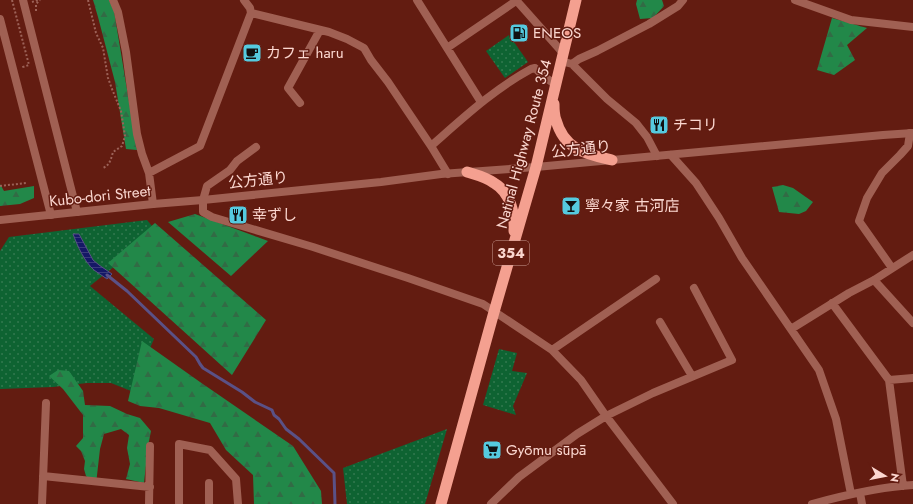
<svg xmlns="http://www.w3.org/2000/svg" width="913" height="504" viewBox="0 0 913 504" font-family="Jost,'Noto Sans JP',sans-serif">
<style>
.grass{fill:url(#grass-dots)}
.forest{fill:url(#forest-firs)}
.water{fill:url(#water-rules);stroke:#5a5186}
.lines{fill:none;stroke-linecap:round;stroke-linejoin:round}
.stream{stroke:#5a5186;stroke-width:3}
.path{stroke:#9c6258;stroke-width:2;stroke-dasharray:2 2;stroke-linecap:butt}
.minor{stroke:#a06053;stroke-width:8}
.tertiary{stroke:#a06053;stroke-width:8}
.trunk{stroke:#f4a090;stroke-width:11}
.labels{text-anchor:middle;stroke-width:3;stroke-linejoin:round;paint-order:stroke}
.shield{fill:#631c11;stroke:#cd9f97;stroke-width:1}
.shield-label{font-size:14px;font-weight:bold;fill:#fbd7d0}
.poi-label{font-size:15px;fill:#fbd7d0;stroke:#631c11;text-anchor:start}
.street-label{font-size:15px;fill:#fbd7d0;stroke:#631c11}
</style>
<defs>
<pattern id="grass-dots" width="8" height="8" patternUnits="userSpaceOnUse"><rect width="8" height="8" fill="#0e6332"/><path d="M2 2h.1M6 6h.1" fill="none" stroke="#32794f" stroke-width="1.8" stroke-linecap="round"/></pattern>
<pattern id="forest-firs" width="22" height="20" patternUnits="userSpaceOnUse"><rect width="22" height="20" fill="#228849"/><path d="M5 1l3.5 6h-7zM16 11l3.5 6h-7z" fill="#326b45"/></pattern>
<pattern id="water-rules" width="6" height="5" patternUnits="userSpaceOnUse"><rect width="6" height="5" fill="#151866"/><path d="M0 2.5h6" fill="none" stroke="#38397b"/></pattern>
</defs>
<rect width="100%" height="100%" fill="#631c11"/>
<!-- grass -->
<path class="grass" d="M509,35L528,62L505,78L486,51Z
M147,220L157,232L90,286L154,339L131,391L111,383H87L53,387L0,389V251L9,237Z
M499,349L517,353L512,371L527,373L513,406L516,415L483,405Z
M447,429L425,504H347L343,468Z"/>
<!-- forest -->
<path class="forest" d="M93,0H109L114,11L137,150L126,149L115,82L98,17Z
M637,0H662L664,6L653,18L640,19L636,4Z
M832,18L867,28L847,45L855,60L834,75L817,70Z
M0,184L4,191L34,186V198L20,204L0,206Z
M783,185L793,188L813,202L806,211L799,214L779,212L772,187Z
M195,214L268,241L231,276L168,222Z
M155,223L266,320L232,375L108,263Z
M142,341L200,382L293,446L321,491L322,504H254L253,475L226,450L210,423L159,408L140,406L128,401Z
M58,370L69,371L83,391L85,405L110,406L127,414L140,418L151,431L148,446L144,483L126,479L130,464L127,448L129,435L121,429L104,434L100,449L96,484L86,476L84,469L85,461L81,451L76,446L83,438V415L63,389L49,376Z"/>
<!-- water -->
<path class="water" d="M73,234H79L93,260L99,265L112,274L107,279C103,276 98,273 94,270C84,261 78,247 73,234Z"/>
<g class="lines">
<!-- stream -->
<path class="stream" d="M107,275L127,291L196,357L200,364L203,368L242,392L255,402L272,410L274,415L279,419L286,429L299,439L334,473L335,504"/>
<!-- path -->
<path class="path" d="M12,0L29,65L23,67V68
M88,0L96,33L103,48L108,78L112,89L121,111L125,136L122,146L113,152C111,159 110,165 103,168
M32,2L38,0
M36,11V4L40,0
M0,186L26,183"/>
<!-- minor -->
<path class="minor" d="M23,0L77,212
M113,0L118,12L126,52L137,134L142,154L149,173L153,204
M417,0L481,102
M516,0L563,53
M795,0L851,20L913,27
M251,13L329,32L347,39L364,48L371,60L388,82L431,146L448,174
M0,19L51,215
M447,48L516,1
M561,61L572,64L607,99L636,123L647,137L657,156
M572,64L579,59L597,51L649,24L678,6L683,0
M300,103L288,88L320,30
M431,146C463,118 494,89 531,69L535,68L542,75L556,85
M256,147L237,161L230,170L207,186L203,200V212L212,217L313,247L408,278L483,304L552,350L581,380L606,416L673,504
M671,155L696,183L719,218L742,258L819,370L836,419L851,494
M149,173L200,146L251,13L250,8L244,0
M892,268L859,221L867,198L882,173L900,155L908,146L910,133
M874,280L913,323
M832,303L889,380
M660,322L692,376
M791,329L849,293L874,280L913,255
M552,350L656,279
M43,476L150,487
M903,486L889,380L913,378
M860,493L862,504
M42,504L46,403
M149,504L150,446
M179,504V444L210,450L236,479L238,504
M209,504V483
M491,504L519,477L577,434L606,416L653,393L732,360L694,288
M812,504C845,495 879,487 913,485"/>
<!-- tertiary -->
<path class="tertiary" d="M0,220L153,204L203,200L381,182L441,174L536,167L883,135L913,133"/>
<!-- trunk -->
<path class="trunk" d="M554,104C554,109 554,115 556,120C564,150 587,154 612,160
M467,172C477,175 486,177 494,183C511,193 515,214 514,231
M441,504L494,312L536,167L576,0"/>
</g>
<!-- icons -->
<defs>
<symbol id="fuel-square" viewBox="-11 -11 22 22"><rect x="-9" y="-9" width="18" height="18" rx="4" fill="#55cadf" stroke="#631c11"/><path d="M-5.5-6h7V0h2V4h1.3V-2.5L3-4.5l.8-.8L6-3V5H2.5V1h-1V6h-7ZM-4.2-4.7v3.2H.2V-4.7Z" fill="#111"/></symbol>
<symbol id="cafe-square" viewBox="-11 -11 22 22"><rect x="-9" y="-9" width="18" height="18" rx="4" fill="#55cadf" stroke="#631c11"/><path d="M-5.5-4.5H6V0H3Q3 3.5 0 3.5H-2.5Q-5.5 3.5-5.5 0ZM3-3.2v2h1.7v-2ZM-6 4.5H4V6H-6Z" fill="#111"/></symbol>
<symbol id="restaurant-square" viewBox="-11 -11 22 22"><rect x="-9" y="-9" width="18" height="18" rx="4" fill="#55cadf" stroke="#631c11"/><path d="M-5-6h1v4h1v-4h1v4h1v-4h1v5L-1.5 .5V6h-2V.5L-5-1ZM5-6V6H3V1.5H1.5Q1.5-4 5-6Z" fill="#111"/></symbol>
<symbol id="bar-square" viewBox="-11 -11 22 22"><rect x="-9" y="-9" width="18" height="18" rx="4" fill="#55cadf" stroke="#631c11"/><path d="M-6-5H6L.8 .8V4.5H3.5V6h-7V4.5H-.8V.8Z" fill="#111"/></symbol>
<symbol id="supermarket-square" viewBox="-11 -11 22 22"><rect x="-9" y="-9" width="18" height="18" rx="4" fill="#55cadf" stroke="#631c11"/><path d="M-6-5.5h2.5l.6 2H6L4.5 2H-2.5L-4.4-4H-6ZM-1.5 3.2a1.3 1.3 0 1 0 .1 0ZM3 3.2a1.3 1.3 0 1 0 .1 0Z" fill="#111"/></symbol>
</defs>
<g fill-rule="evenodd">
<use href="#fuel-square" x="508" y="22" width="22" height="22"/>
<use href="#cafe-square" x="241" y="42" width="22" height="22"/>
<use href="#restaurant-square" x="648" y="114" width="22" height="22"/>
<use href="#bar-square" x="560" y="195" width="22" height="22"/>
<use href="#restaurant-square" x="227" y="204" width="22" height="22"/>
<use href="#supermarket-square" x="481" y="439" width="22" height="22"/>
</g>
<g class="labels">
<!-- shield labels -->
<rect class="shield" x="493" y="241" width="36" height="24" rx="3"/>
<g class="shield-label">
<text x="511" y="258">354</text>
</g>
<!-- poi labels -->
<g class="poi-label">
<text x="533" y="38">ENEOS</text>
<text x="266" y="58">カフェ haru</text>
<text x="673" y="130">チコリ</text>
<text x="585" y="211">寧々家 古河店</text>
<text x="252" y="220">幸ずし</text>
<text x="506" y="455">Gyōmu sūpā</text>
</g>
<!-- street labels -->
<g class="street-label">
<text transform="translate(524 144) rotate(-75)" y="5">Natinal Highway Route 354</text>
<text transform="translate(581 149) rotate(-6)" y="5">公方通り</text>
<text transform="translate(258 180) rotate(-6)" y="5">公方通り</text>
<text transform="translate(100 196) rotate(-6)" y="5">Kubo-dori Street</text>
</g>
</g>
<!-- north arrow -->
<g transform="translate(885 476) rotate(100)" stroke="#631c11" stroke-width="3" paint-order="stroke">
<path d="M0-3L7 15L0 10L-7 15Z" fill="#fbd7d0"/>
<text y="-6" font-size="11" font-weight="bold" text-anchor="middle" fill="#fbd7d0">N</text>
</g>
</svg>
